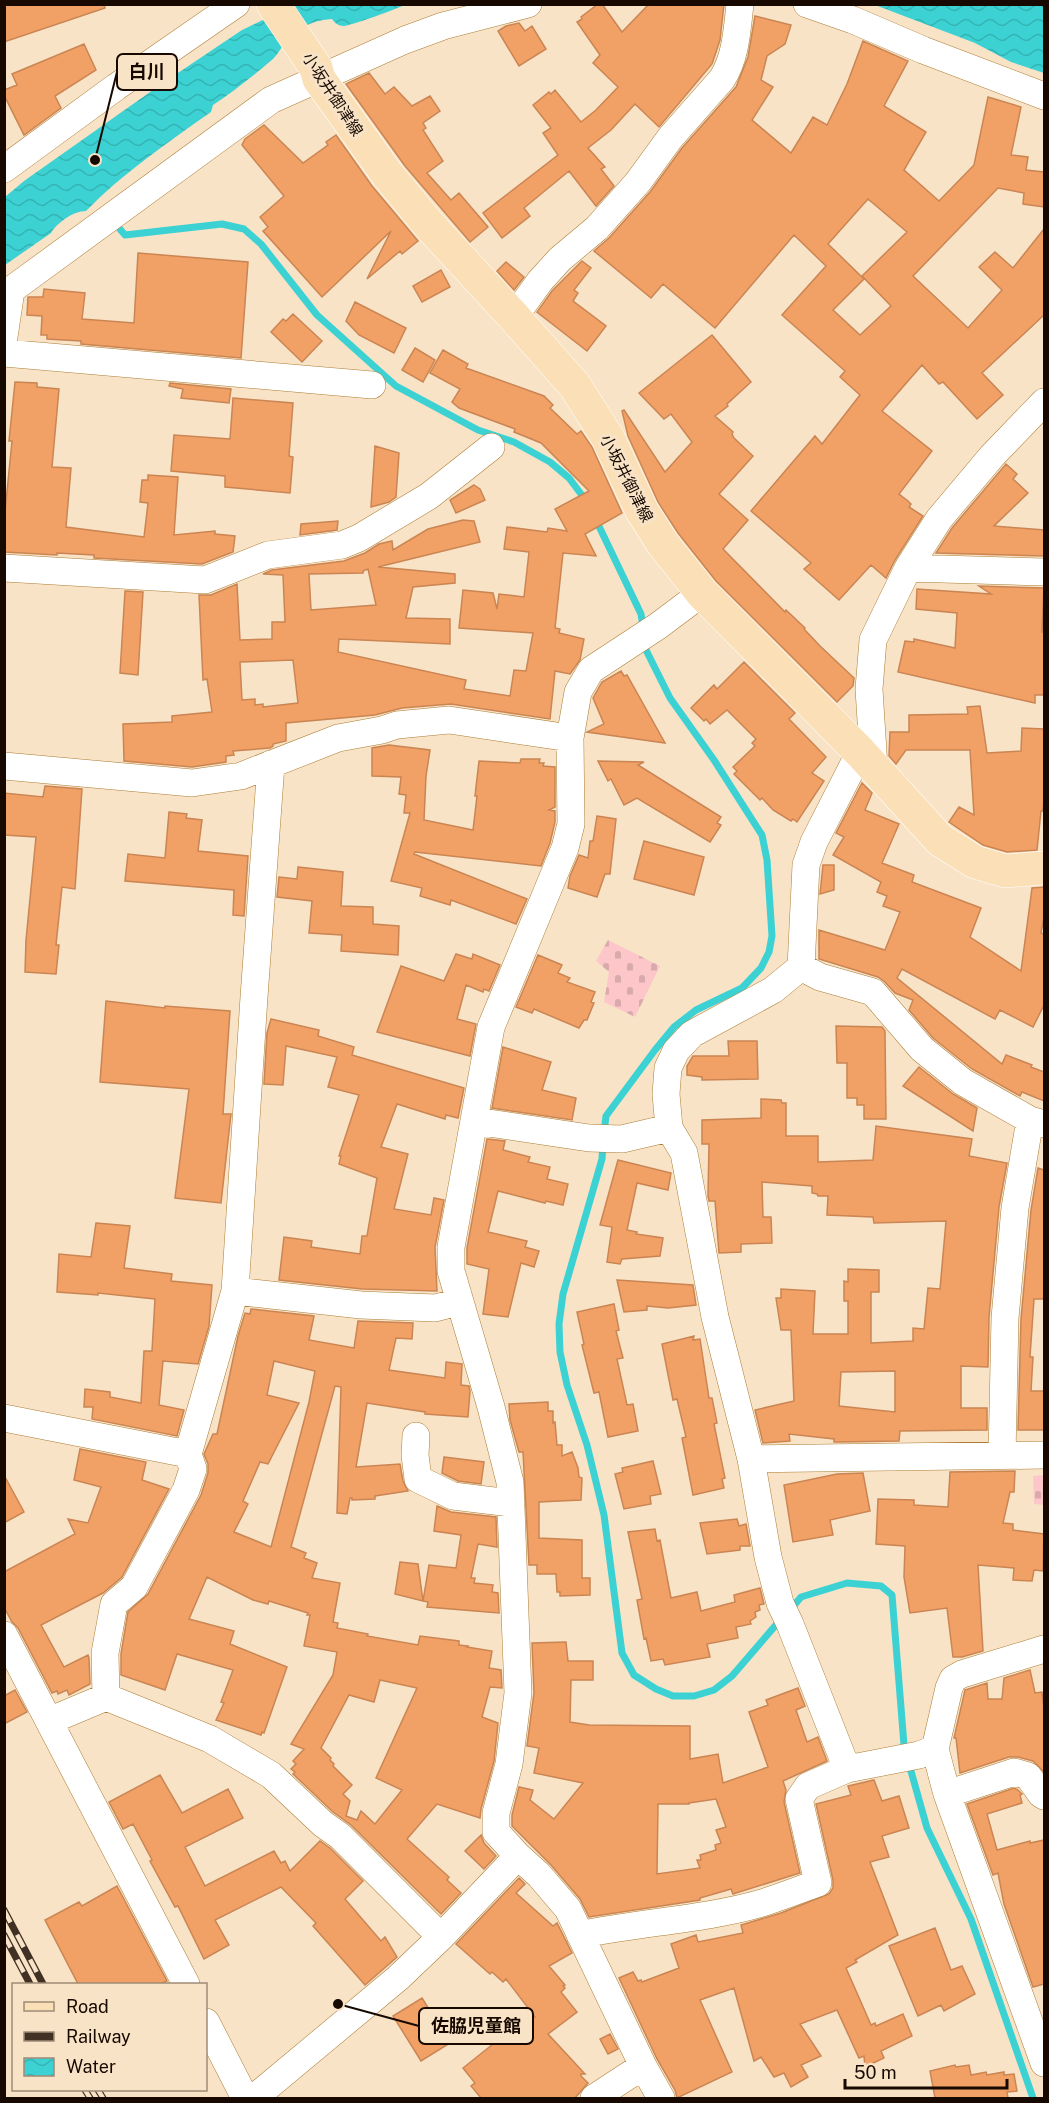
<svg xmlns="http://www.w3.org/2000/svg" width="1049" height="2103" viewBox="0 0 1049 2103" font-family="'Public Sans','Noto Sans JP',sans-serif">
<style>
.cemetery{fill:url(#cemetery-stones)}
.water{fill:url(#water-waves)}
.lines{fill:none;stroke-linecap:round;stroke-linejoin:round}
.stream{stroke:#3cd2d3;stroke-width:7}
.building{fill:#f1a166;stroke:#ca8553;stroke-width:1.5;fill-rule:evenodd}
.minor-casing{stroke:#ad7e34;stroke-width:28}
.major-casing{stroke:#fff;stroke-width:34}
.minor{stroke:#fff;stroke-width:27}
.major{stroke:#fadfb7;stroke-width:33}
.rail-casing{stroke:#413125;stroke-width:7}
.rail{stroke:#f8e3c7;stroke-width:4.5;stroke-dasharray:14;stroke-linecap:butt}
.labels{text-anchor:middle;stroke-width:6;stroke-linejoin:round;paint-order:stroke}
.street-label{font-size:16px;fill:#170900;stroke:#f8e3c7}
.leader{fill:none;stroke:#170900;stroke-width:2}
.callout-dot{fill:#170900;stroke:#f8e3c7;stroke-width:2}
.callout{fill:#f8e3c7;stroke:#170900;stroke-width:2}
.callout-label{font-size:18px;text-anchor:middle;font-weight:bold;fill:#170900}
</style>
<defs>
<pattern id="cemetery-stones" width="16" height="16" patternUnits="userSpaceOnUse" patternTransform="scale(1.5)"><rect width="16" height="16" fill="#fdc7c9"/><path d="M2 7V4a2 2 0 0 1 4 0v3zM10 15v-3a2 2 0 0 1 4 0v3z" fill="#d8aaab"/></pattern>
<pattern id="water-waves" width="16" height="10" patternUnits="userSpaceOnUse" patternTransform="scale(1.5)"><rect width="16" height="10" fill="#3cd2d3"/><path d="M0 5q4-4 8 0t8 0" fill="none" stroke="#34b3b3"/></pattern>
</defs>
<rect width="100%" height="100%" fill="#f8e3c7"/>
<!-- cemetery -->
<path class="cemetery" d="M608,940L660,966L635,1017L604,1002L609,972L596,961Z
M1044,1475V1505L1034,1504L1033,1476Z"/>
<!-- water -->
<path class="water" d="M1040,4L1044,6V73L1011,62L975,43L875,5Z
M294,5H404C400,8 349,26 344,26C338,26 335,23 332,19C313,20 295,28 284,44C280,50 277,55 273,59C253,76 234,91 213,105L211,112C167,143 123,173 86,211C73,211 57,223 51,233L5,265V197L24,181L160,85L242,30Z"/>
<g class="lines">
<!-- stream -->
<path class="stream" d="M119,228L125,235L222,224L244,229L261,244L317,315L396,386L478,430L514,442L550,462L569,478L587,502
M596,520L641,614L643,627
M604,1132L606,1116L655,1050L674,1027L696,1010L742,988L761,968L769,952L772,936L767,860L762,835L714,760L670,698L646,650L645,641
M603,1143L602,1159L563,1294L559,1324L560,1352L567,1385L587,1445L604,1515L622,1653L634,1675L656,1689L673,1696H694L714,1690L732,1676L781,1619
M791,1609L801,1597L847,1583L881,1586L892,1595L904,1745L906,1753
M909,1764L927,1828L971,1919L1033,2098"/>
</g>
<!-- building -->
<path class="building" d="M4,4H104L105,8L4,42Z
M598,4H602L622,32L649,4H724L720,40L712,64L659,127L635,104L611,130L588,148L605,167L601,169L614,186L596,206L569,171L524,208L530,216L502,238L483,213L558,155L543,133L551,128L533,105L549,92L551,94L555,90L581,122L596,110L618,87L593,63L600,55L577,22L582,19L581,17Z
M755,16L791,25L785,44L767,56L761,80L773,87L752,120L791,153L813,117L827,125L847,84L863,41L908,61L884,106L926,132L904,170L939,201L974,165L988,97L1021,107L1011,155L1028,157L1026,170L1044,172V207L1023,204L1024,193L998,188L913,276L968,328L1002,290L979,267L995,252L1013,268L1044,229V315L982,373L1003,395L977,419L943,382L939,384L922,365L882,411L932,451L899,494L908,501L911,504L909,507L923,516L895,560L886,578L871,565L839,600L804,569L811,563L751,511L815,436L822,444L860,395L840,377L845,371L782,315L826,266L794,235L715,328L663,284L651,298L594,251L609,238L650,192L682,148L736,87L748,57ZM868,199L907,232L862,276L891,306L860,335L833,310L864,279L828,244Z
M519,23L525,31L532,26L546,49L519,66L498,31L506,26Z
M84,44L96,70L55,96L61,108L24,135L4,95V90L17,85L12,74Z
M369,73L385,94L394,87L412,106L430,96L440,111L423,123L426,128L423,130L443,161L427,173L451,200L459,193L488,227L470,242L405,166L346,84Z
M264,125L303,163L328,145L326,142L336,135L372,186L418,241L402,254L400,251L367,279L391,231L322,297L263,231L268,227L260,217L284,196L242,145L245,139Z
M138,253L248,262L241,358L81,344V341L47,339V335H41L42,316L27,315L28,297H43L44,289L85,293L82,319L134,323Z
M582,261L591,268L574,290L578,293L573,301L606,326L587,351L537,312L552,291Z
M506,262L524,277L514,290L497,271Z
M441,270L450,287L422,302L413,286Z
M355,302L406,328L394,353L359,335L346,321Z
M293,314L322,341L302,362L271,332L283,319L286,321Z
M712,335L751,382L727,404L728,406L715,416L733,432L732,434L734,438L753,456L719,494L748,520L723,549L785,612L786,610L805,628L804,629L820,646L854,678L853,686L837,702L716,581L678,533L658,502L628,436L622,411L624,410L665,472L692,442L671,414L664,419L639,393Z
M415,348L435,360L423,382L402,370Z
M443,350L468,364L466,368L544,396L553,405L550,408L577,434L581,431L592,447L622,513L585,534L596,556L563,553L555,628L560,629L559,633L584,639L580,660L570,674L555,671L550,719L451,704L402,708L375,715L286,723V741L273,744V746L270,748L233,751L234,755L226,756V762L192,767L124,761L123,724L172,722V716L212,712L207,679L203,680L199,595H211L237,584L240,640L272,639V622H285L283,575L263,574L272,570L344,561L365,553L379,544L392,541L393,550L428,529L463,520L474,521L480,542L378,567L455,574V583L413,587L406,618L450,619V644L339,639L338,652L466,680L464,689L510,696L514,670L526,671L533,633L459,628L463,590L493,593L497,609L499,594L524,597L529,552L504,549L507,527L547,532L548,528L567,531L555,509L589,491L541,443L514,432L515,429L459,408L452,402L460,389L430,373ZM368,569L376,605L311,610L309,574L363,573V571ZM293,660L298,703L263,707V704L255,705V699L242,700L240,662Z
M15,382L37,383V387L59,389L52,467L71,468L66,527L144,537L148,503L140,502L142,480H148V475L178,477L174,535L215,531V534L235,536L233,552L202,564L94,558V555L57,553V555L4,552V522L12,441H9Z
M170,383L231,389L229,403L181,398L183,389L169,386Z
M233,398L293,403L289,456L293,457L290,493L225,487V476L171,471L174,435L230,439Z
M375,446L399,453L396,497L389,502L371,507Z
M1006,464L1017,474L1013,479L1028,493L994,526L1044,530V556L936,553L952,528Z
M474,485L480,489L485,500L456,513L450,500Z
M338,521L337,530L300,535L301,524Z
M979,586L1044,588L1042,632H1044V695H1035V703L898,672L905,641L914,642V639L955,648L957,613L916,609L917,589L991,594Z
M125,591L143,592L138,675L120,673Z
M744,662L795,713L789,719L826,757L812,773L824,781L797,822L793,819L791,821L773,810L762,798L760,800L734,774L737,771L733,767L755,746L752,743L756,739L727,710L710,724L706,719L704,721L691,708L714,685L717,689Z
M621,671L624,676L627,675L665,743L587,732L604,724L593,698L602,682Z
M980,706L987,753L1021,751L1022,728L1044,729V802L1043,811H1041L1037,850L1007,852L983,845L949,822L959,807L974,815L970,750H906L896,764L889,756L890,732H909V715L968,714L967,707Z
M389,745L430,750L426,776L424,820L473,830L477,796H475L479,761L520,763L521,759H540L539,763H544L543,766L555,767V807L549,810L555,811V822L550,843L541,866L415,852L414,854L527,899L516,924L451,900L450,905L420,896L422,888L391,881L410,813H404L406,795L399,794L401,777L372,776V748Z
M598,761L644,762L638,765L721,817L717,823L721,825L710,842L637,798L624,805L611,779L608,781Z
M862,783L872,793L865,810L899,824L882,863L914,875L912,882L981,908L970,937L1021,971L1032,888L1044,887V917L1041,933L1044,934V1005L1033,1027L1000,1010L995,1019L902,969L897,978L1002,1064L1006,1055L1032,1065L1031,1067L1044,1072V1101L1022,1092L1020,1096L972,1069L933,1038L909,1010L913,1000L895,993L885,982L878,977L819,959V930L885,950L900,912L883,906L887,896L877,892L881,882L833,855L844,837L836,833Z
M45,786L82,789L75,889L62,887L56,945H59L56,974L25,972L26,940L36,837L4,835V793L43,797Z
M169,812L187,814L186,818L202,820L198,851L248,856L244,916L233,915L234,890L125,881L128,854L165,858Z
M597,816L616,819L610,874H605L597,897L568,888L570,876L579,855L588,858L590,841H593Z
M644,841L704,857L694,895L634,879Z
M823,865H834V890L820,894Z
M298,867L343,872L341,906L373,907V924L399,926L398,955L341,951L342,935L309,933L312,901L277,897L279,877L297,879Z
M456,954L472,959L473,954L500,965L489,991L484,989L483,992L466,985L457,1019L476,1024L470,1056L377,1032L401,966L444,981Z
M538,955L562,965L558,973L570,978L567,982L595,992L591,1002L594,1003L587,1020H584L579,1028L534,1009L532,1013L516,1007Z
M106,1001L165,1008V1006L230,1011L223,1114H231L221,1203L175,1198L189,1089L100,1082Z
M271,1019L319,1030L318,1036L354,1047L352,1055L464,1088L458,1118L446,1115L445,1119L397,1104L381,1147L408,1154L394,1209L431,1215L434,1198L444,1200L435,1247L437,1291L362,1289L279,1280L284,1237L312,1241L311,1247L360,1254L362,1236H367L377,1178L339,1164L341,1156H339L359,1095L328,1087L337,1057L286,1046L283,1085L264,1084L267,1033Z
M836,1026L882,1027L885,1031L886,1119H864V1105H857V1098H847V1063H837Z
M728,1041H757L758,1079L702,1080V1077L687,1075V1066L693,1056H729Z
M503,1047L551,1062L542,1090L576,1098L572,1120L492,1108Z
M919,1067L953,1094L977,1108L973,1131L903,1086Z
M761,1099L781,1100L782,1103H786V1136H818V1162L873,1160L876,1126L972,1139L969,1156L1007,1163L999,1207L989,1317L988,1367L961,1366V1408H987V1430L900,1431L899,1441L838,1442H834V1439L789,1434L790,1441L763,1443L755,1410L794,1401L791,1330H781L776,1298H781V1289L815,1291L813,1334H848V1301H844V1281L848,1282V1269L879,1270V1292H871V1343L913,1341V1328L924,1329L928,1288L940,1289L946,1221L874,1223L873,1217L827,1215L828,1196H818L817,1194L812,1193V1186L762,1182L763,1217H771L772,1243L741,1244V1252L719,1253L715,1201H709L708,1196L709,1144H702V1120L761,1118ZM895,1371V1412L839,1406L841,1372Z
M487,1139L505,1141L503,1150L530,1157L528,1162L550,1167L547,1179L568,1184L563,1205L546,1201L545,1203L498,1191L488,1232L527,1241L525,1247L539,1251L534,1267L521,1263L508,1317L483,1314L489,1269L467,1264V1248Z
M618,1160L671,1173L668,1190L637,1183L627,1230L637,1232L636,1234L663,1238L660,1256L622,1259L620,1264L607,1262L612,1227L600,1225Z
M1038,1168L1044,1170V1299H1034L1030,1357H1033L1031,1391H1044V1430H1018L1021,1319L1031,1210Z
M96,1223L130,1226L124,1268L172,1274L171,1281L212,1285L209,1326L198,1364L163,1361L159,1405L184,1410L177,1436L92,1419L93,1407H84L85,1389L110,1392V1397L141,1403L144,1351H152L155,1299L98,1293V1295L57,1292L59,1254L91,1257Z
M617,1280L693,1285L696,1305L668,1308L647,1306V1310L624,1312Z
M614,1304L619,1330L616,1331L623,1358L617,1359L627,1405L633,1404L638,1431L608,1437L599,1392L594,1393L582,1345L584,1344L577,1312Z
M251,1309L314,1316L309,1340L354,1348L358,1321L413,1323L412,1339L396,1338L389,1370L445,1378L446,1362L462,1364L461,1385L469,1386L470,1391L468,1417L425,1414V1412L367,1403L356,1467L400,1464L403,1481L408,1491L375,1496V1499L352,1500V1498H350L347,1514L337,1513L341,1387L335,1386L291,1547L306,1553L304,1558L317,1563L312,1578L340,1583L333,1622L338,1623L337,1628L368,1634L367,1636L418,1645L420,1636L459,1641V1645L468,1646L467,1647L492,1651L489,1668L501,1670L502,1688L490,1687L482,1717L498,1723L494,1761L481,1809L480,1818L437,1804L407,1839L449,1877L447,1880L461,1893L441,1914L351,1825L333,1812L293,1774L295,1772L291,1769L296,1764L293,1761L304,1749L291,1744L333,1675L337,1652L304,1646L310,1615H307L308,1613L269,1601L268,1604L253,1600L207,1577L189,1619L234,1631L230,1644L287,1667L264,1733L262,1732L261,1735L216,1720L224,1703L221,1702L233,1670L177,1654L165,1690L121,1675V1654L128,1612L148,1594L201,1495L208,1473V1464L204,1454L213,1434H217L238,1336L245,1313L250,1314ZM274,1361L315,1371L309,1402L271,1547L234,1532L248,1504L243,1501L260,1462L268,1464L299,1403L267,1395ZM380,1680L417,1688L376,1778L402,1790L375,1824L361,1811L357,1820L346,1816L350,1801L343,1794L352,1785L333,1766L334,1764L330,1760L331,1758L321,1748L349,1695L374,1702Z
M694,1336L693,1340L700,1339L709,1398H712L717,1423L714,1424L725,1478L722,1479L724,1488L693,1495L682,1438L686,1437L677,1399L673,1400L662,1344Z
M548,1402V1411H553V1423L555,1422L557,1445H562V1456L572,1452L578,1468L579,1477L582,1478L581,1500L539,1502V1538L582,1540V1578H590V1595L560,1596V1592H557L556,1574H537V1565H529L523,1452H519L510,1420L509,1404Z
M80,1449L146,1462L142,1480L169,1489L122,1577L103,1593L41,1625L64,1667L88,1655L89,1658L90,1684L69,1695L67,1690L58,1694L57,1691L52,1693L18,1628L12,1622L4,1607V1572L75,1534L68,1519L88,1523L101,1487L74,1480Z
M444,1457L484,1462L481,1484L458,1481L442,1473Z
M653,1461L661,1494L650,1496L651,1504L624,1509L615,1474L623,1472L622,1468Z
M1015,1471L1014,1492H1010L1003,1523L1013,1524V1530L1044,1534L1043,1571L1034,1570L1032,1581L1013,1580L1014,1568L978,1565L983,1651L962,1657H953L947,1608L910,1613L904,1577L905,1546L876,1544L878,1499L914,1500V1505L948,1507L950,1472Z
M863,1473L870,1511L830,1520L833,1535L793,1542L784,1485L837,1474Z
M4,1475L24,1512L4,1523Z
M437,1506L451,1512L496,1517L497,1547L478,1544L471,1578H475L474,1583L493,1585L492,1592L498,1593L499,1613L427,1607L428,1602L423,1601L429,1565L456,1568L461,1535L434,1531Z
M737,1519L739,1526L746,1524L750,1546H740V1550L707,1554L700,1523Z
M655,1529L657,1541L660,1540L671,1598L697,1592L701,1611L735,1602L734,1595L760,1588L764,1604L759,1605L760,1610L755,1612L756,1617L750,1621L751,1624L736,1627L738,1638L707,1644L710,1657L665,1665L663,1659L651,1661L646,1638L644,1639L637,1600L642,1599L628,1532Z
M400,1562L418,1564L423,1601L395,1594Z
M566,1642L568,1661H593V1680H571L570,1722L589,1725L690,1726V1759L718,1754L723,1783L768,1767L749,1712L768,1705L766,1700L798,1688L805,1706L796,1710L807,1742L818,1737L827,1761L783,1781L786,1790L784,1802L800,1873L736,1893L733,1894L731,1889L700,1898V1900L589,1917L580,1899L551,1865L512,1826V1815L519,1787L533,1790L530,1800L554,1819L583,1783L534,1773L539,1748L527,1746L534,1693L532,1643ZM716,1799L726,1827L716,1830L721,1843L715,1845L716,1850L700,1855L701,1860H697L700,1868L657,1874L658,1804H689V1803Z
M1030,1670L1035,1693L1042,1692L1044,1709V1772L1033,1761L1018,1757H1009L960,1773L956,1738H954L965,1690L987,1683L988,1699H1002L1004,1678Z
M15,1690L27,1712L4,1724V1696Z
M160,1775L182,1813L228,1789L243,1818L185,1847L205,1886L274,1851L281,1863L285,1861L290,1871L320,1841L330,1848L363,1881L345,1899L381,1941L385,1937L397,1957L365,1985L313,1926L316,1923L281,1887L215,1920L229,1945L204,1959L178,1906L175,1907L150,1861L152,1860L133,1824L123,1829L109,1802Z
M874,1780L882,1801L899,1796L909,1828L882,1836L889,1857L870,1862L898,1935L855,1960L857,1962L846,1968L871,2025L875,2023L876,2026L903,2014L912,2036L881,2051L884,2058L865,2067L864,2056L859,2058L837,2010L800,2024L821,2056L801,2065L808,2077L791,2087L784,2073L774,2077L761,2057L754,2061L734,1988L700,2000L732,2072L677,2098L675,2090L657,2059L619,1978L633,1972L638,1981L641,1980L642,1982L679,1968L671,1944L696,1935L698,1942L743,1933L741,1925L781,1913L829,1894L833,1888V1880L816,1804L851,1795L848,1786Z
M1014,1788L1018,1790L1022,1794L1020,1795L1022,1803L987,1814L997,1850L1030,1841V1843L1044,1840V1984L1033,1987L1004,1904L998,1873L993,1875L967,1804Z
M481,1835L484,1843L496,1856L484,1869L465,1851Z
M519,1878L525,1884L516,1893L553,1926L557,1923L572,1953L549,1966L565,1985L563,1986L565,1988L561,1992L577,2012L548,2034L585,2074H581V2076L588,2083L575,2098H481L471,2086L475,2083L463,2068L503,2036L535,2017L506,1979L503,1982L492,1972L490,1974L456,1944Z
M117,1886L167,1981L160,1984H78L45,1920L79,1902L82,1906Z
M935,1928L951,1970L962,1966L975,1994L944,2011L941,2005L918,2016L889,1946Z
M422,1998L450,2043L421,2061L393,2016Z
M610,2034L618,2049L608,2054L600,2039Z
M955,2065L956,2067L969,2065L971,2075L986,2072L987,2075L1004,2072V2075L1014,2074L1017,2091L1007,2092L1008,2098H935L930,2071Z"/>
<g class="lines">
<defs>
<path id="minor" d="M807,4L853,20L923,50L1044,96
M4,169L116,87L236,4
M514,317L540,281L560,259L597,228L638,182L670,138L722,79C736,57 737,30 740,4
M4,337L11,290L271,100L405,40L443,26L528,4
M4,353L372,385
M4,568L205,580L268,555L342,545L359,538L429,496L491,447
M908,568L1044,572
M4,766L192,783L241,776L338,738L382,730L397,725L449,720L570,738
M874,768L869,689L873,640L908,568L939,519L992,456L1044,402
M801,967L820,977L873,992L922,1049L963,1082L1030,1120L1044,1124
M475,1121L589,1138L622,1139L669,1128
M235,1291L361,1305L435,1308L459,1302
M4,1418L188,1454L235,1291L254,997L271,764
M416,1436L415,1455L418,1479L453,1496L511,1503
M1002,1455L1005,1318L1015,1208L1030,1120
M751,1459L1044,1455
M4,1635L186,1984
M1044,1649L962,1674L953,1679L949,1688L935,1749L947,1794L1044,2063
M106,1697L105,1653L114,1604L134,1587L186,1490L193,1469L188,1454
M49,1721L106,1697L210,1739L271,1775L323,1824L340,1836L441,1937
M847,1769L790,1624L780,1603L768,1557L751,1459L715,1317L684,1153L669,1128L666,1094L668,1068L676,1051L692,1034L773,990L801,967L806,865L814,842L860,752
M947,1794L1014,1772L1028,1776L1041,1794L1044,1796
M580,1935C640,1922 703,1920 762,1903C781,1897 799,1890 818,1883L799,1799L808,1786L847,1769L919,1755L935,1749
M206,2022L245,2098
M254,2098L398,1978L441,1937L518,1856
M594,2098L643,2066
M661,2098L643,2066L568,1909L539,1875L518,1856L496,1832V1813L509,1764L518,1693L510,1482L491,1407L451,1271V1247L491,1027L565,848L571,824L570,738L578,692L591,670L658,626L702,593"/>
<path id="major" d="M273,4L316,68L319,79L387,174L430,226L514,317L575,386L608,438L642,511L663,544L702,593L860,752L940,840L975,862L1005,871L1044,868"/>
</defs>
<!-- minor casing -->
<use href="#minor" class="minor-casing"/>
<!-- major casing -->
<use href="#major" class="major-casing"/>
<!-- minor -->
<use href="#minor" class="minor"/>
<!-- major -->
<use href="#major" class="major"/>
<defs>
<path id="rail" d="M4,1910L43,1984
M4,1935L30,1984
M85,2090L90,2098
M98,2090L103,2098"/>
</defs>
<!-- rail casing -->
<use href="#rail" class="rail-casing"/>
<!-- rail -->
<use href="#rail" class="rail"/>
</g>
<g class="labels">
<!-- street labels -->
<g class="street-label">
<text transform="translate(333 94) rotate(57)" y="6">小坂井御津線</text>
<text transform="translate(627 478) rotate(63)" y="6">小坂井御津線</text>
</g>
</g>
<!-- callouts -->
<path class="leader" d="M95 160L117 72M338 2004L419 2026"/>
<g class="callout-dot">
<circle cx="95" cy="160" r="6"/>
<circle cx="338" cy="2004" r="6"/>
</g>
<g class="callout">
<rect x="117" y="54" width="60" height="36" rx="6"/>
<rect x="419" y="2008" width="114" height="36" rx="6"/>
</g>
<g class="callout-label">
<text x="147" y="78">白川</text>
<text x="476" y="2032">佐脇児童館</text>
</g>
<!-- border -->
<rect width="1049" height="2103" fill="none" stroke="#170900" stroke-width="12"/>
<!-- legend -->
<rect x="12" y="1983" width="195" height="108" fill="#f8e3c7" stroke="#9e8c77" stroke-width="1.5"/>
<rect x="24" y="2002" width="30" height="9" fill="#fadfb7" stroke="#9e8c77" stroke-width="1.5"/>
<text x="66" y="2013" font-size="18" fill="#170900">Road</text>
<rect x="24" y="2032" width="30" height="9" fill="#413125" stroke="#9e8c77" stroke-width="1.5"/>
<text x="66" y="2043" font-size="18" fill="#170900">Railway</text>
<rect x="24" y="2058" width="30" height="18" fill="url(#water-waves)" stroke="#9e8c77" stroke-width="1.5"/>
<text x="66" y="2073" font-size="18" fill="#170900">Water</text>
<!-- scale -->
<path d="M845 2079v9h162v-9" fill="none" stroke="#170900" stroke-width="3"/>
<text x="854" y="2079" font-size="18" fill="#170900" stroke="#f8e3c7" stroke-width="4.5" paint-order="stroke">50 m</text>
</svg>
